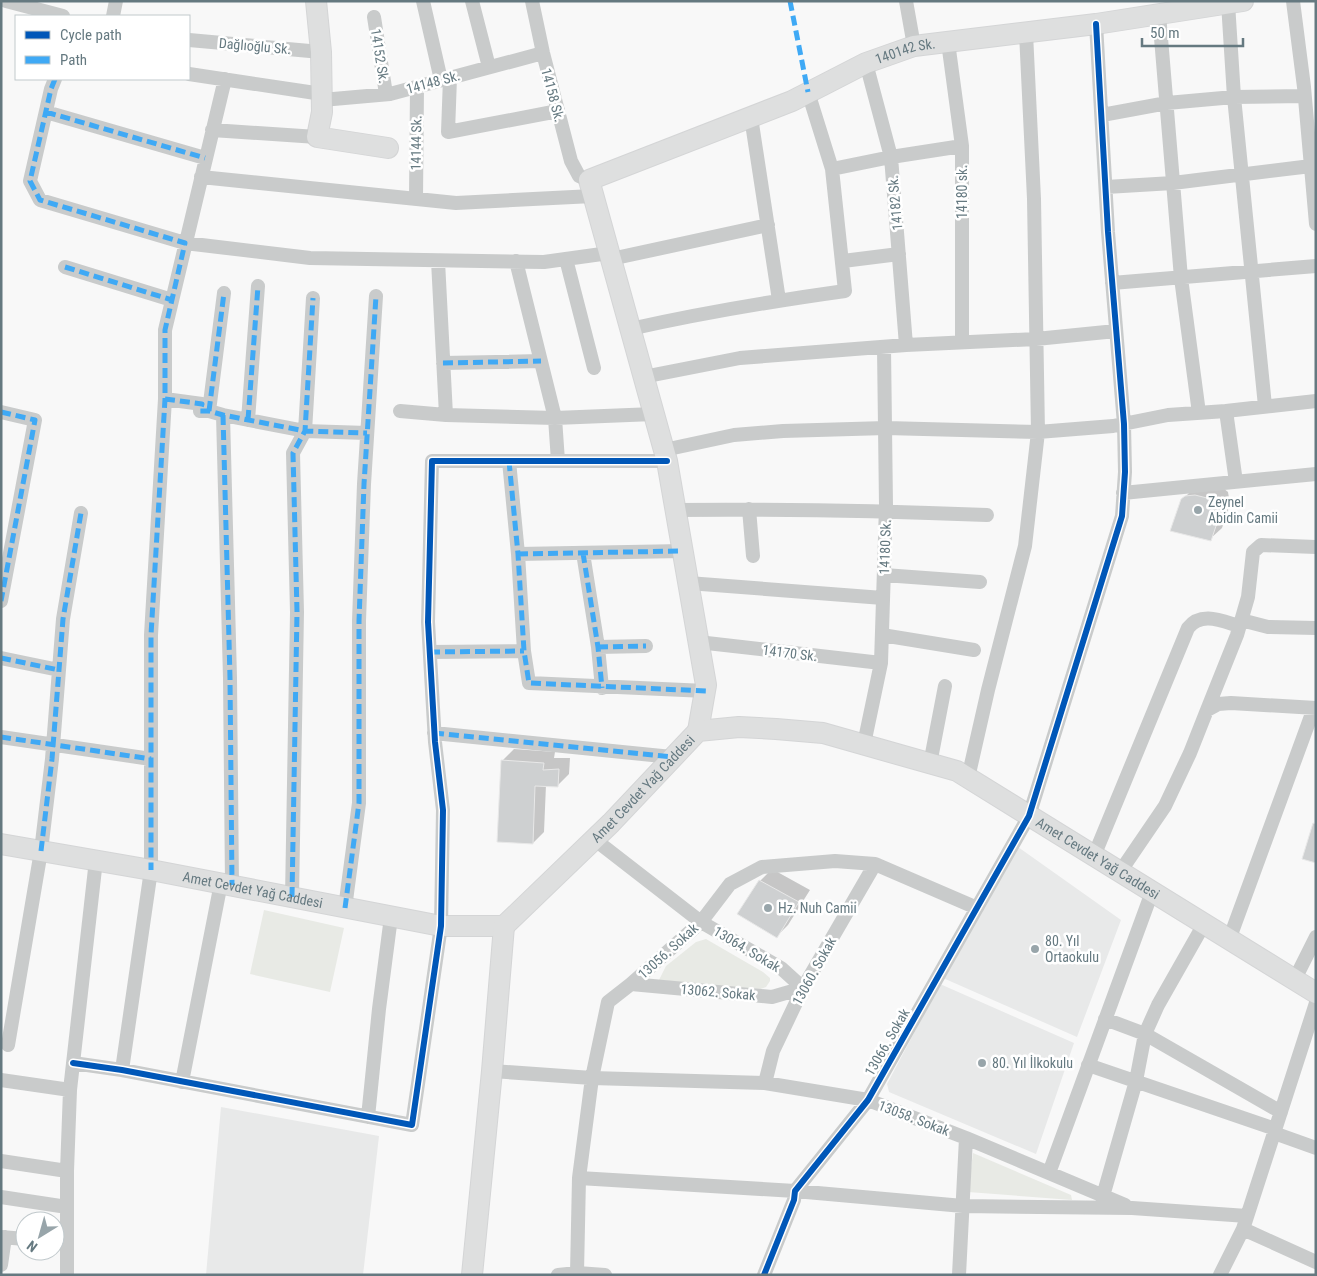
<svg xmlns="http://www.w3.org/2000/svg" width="1317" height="1276" viewBox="0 0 1317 1276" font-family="'Roboto Condensed',sans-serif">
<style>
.built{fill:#e8e9e9}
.green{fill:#e8eae5}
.shadow{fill:#0003}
.building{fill:#ced0d1;stroke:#e8e8e8}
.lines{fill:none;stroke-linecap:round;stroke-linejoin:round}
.secondary-casing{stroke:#d4d5d6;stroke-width:22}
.street{stroke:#c9cbcb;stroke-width:14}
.secondary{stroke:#dedfdf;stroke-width:20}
.quiet{stroke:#3fa9f5;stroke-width:5;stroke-dasharray:10 5;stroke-linecap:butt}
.cycleway-casing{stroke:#fff;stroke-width:9}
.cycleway{stroke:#0057b8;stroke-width:6}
.poi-dot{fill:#98a5aa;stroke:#fff;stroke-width:2}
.labels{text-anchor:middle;stroke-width:5;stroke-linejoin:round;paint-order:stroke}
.street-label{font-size:14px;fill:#657980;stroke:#fff}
.poi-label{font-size:14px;fill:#657980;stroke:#fff;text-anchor:start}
</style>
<rect width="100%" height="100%" fill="#f8f8f8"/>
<!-- built -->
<path class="built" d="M1018,847L1121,920L1077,1037L943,978Z
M940,984L1074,1043L1036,1154L889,1092L887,1084Z
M221,1107L379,1136L363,1275H206Z"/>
<!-- green -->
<path class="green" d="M264,910L344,928L330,992L250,974Z
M706,939L763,972L770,978V981L766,987L758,990L659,980L666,966L696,942Z
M973,1153L1071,1195L1072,1200L968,1192Z"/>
<!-- shadow -->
<path class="shadow" d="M1195,487L1223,488L1228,492L1230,504L1222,528L1210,539L1183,499Z
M514,749L555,752L554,758H570L569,774L557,786L546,785L544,832L533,843L502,761Z
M772,869L810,890L788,925L776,937L760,881Z"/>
<!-- building -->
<path class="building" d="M1195,495L1211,499L1217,504L1219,517L1211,541L1170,531L1181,499L1185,496Z
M501,760L544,763L543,770L559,769L558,787L535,786L533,844L497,842Z
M1313,823L1316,824V863L1302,859Z
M759,880L799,902L777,938L737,914Z"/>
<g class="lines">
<defs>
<g id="secondary">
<path d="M316,1L321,52L322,112L317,137L388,148"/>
<path id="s1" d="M698,731L706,685L667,461L589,180L792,101L866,63L914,46L1096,24L1243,1"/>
<path id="s2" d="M1,844L151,870L441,926H504L611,823L698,731L739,727L776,729L823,733L957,771L1316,993"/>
<path d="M472,1275L492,1071L504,926"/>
</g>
</defs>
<!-- secondary casing -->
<use href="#secondary" class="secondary-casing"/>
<!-- street -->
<path class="street" d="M6,1L63,16
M423,1L441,80
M472,1L489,67
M532,1L543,53L571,161L579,176L589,180
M906,1L914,46
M1293,1L1304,87L1316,224
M1228,3L1234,97L1265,406
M1159,14L1181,278L1199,413
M113,16L116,1
M374,17L386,94
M189,40L321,52
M948,42L962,146V342
M866,63L891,157L906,345
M189,74L322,94
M450,78L448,132L558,111
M55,79L51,89L30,181L40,200L185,243L310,258L544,262L609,253
M322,100L390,94L543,53
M46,112L205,158
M1102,115L1167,103L1234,97L1304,96
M751,117L779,300
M212,130L317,137
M832,169L891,157L962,146
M201,177L456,203L593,196
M1106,187L1173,183L1311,166
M416,199L417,87
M566,259L594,368
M611,259L768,225
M438,261L446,415
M516,261L555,418L558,461
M843,261L899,254
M65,267L172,300
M1112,283L1316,266
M630,329C701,313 773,301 845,291L832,169L808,92
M443,363L541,361
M643,377L740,358L906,345L1036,339L1116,331
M165,399L202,404L200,411H209L223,415L305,431L367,433
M209,411L224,293
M400,411L446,415L555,418L654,414
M1226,411L1236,482
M1,412L35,420L1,601
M223,415L230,678L232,885
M248,420L258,286
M664,450L734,435L783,431L886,428L1038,432L1113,426L1168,415L1226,411L1316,401
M509,461L518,554L524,651L529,683L706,691
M1123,493L1316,474
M749,509L753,556
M675,510C779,509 883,511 987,515
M583,553L598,647L602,688
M518,554L683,551
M884,575L980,582
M688,583L883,598
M1241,620L1268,627L1316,628
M882,635L974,650
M698,642L881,663
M598,647L646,646
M430,652L524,651
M1,658L59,670
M1207,710L1237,635L1248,597L1253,552L1261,545L1316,547
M434,733L672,757
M1,737L151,759
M864,744L881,663L886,506L884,348
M930,764L945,686
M968,778L988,690L1025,546L1038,432L1034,199L1026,33
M594,839L701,922L781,968L803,988
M1094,856L1188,628C1201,611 1222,621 1239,626
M1120,872L1165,806L1190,753L1207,710L1218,704L1231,703L1316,708
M292,897L297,612L293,453L305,431L313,298
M345,908L359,803V621L364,484L376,296
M1229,940L1314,708
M1294,981L1316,937
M631,984L772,997L803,988
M1105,1019L1145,1034L1281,1112
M8,1045L41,851L52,759L63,619L81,513
M73,1063L122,1070L412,1125L441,926L443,810L435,742L428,622L432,461H667
M1088,1065L1275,1129
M122,1070L151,870V635L165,399V330L225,79
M492,1071L592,1078L765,1083L868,1100L966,1138L1125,1205
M1,1080L70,1090
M182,1082L221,883
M765,1083L773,1051L803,988L875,864
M368,1117L379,1009L391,917
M1274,1133L1316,1148
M1,1161L67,1171
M1049,1173L1152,892
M579,1178L795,1191L963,1206L1132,1208L1247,1216
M1103,1196L1136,1081L1145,1034L1158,1005L1204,924
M1,1197L67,1207
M1243,1229L1316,1262
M1,1237L25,1239
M1,1265L5,1237
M577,1273L579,1178L592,1078L608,1002L631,984L701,922L730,884L762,867L835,861L875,864L977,908
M67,1275V1171L70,1090L96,860
M558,1275L577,1273L605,1275
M764,1275L794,1200L795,1191L868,1100L1029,816L1122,516L1125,472L1124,424L1108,232L1096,24
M959,1275L966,1138
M1220,1275L1243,1229L1316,1003"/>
<!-- secondary -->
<use href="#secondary" class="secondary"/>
<!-- quiet -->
<path class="quiet" d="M790,1L808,92
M55,79L51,89L30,181L40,200L185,243L165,330V399L151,635V870
M46,112L205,158
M65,267L172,300
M443,363L541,361
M165,399L202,404L200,411H209L223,415L305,431L367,433
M209,411L224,293
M1,412L35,420L1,601
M223,415L230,678L232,885
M248,420L258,286
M509,461L518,554L524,651L529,683L706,691
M583,553L598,647L602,688
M518,554L683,551
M598,647L646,646
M430,652L524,651
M1,658L59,670
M434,733L672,757
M1,737L151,759
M41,851L52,759L63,619L81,513
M292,897L297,612L293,453L305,431L313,298
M345,908L359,803V621L364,484L376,296"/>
<defs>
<path id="cycleway" d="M73,1063L122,1070L412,1125L441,926L443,810L435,742L428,622L432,461H667
M764,1275L794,1200L795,1191L868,1100L1029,816L1122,516L1125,472L1124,424L1108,232L1096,24"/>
</defs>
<!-- cycleway casing -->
<use href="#cycleway" class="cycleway-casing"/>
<!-- cycleway -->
<use href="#cycleway" class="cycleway"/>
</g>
<!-- markers -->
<g class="poi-dot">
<circle cx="1198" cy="510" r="5"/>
<circle cx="768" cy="908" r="5"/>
<circle cx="1035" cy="949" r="5"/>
<circle cx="982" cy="1063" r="5"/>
</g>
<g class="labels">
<!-- street labels -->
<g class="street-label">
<text transform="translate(255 46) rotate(5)" y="5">Dağlıoğlu Sk.</text>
<text dy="5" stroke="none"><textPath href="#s1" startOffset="908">140142 Sk.</textPath></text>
<text transform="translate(380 56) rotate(81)" y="5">14152 Sk.</text>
<text transform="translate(433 82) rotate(-15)" y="5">14148 Sk.</text>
<text transform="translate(553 95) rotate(75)" y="5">14158 Sk.</text>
<text transform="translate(416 143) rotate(-89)" y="5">14144 Sk.</text>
<text transform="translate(962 192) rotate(-90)" y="5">14180 sk.</text>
<text transform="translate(895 203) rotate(-95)" y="5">14182 Sk.</text>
<text transform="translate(885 547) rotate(-88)" y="5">14180 Sk.</text>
<text transform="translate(790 653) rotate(7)" y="5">14170 Sk.</text>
<text dy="5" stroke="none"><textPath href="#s2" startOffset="706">Amet Cevdet Yağ Caddesi</textPath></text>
<text dy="5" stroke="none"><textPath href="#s2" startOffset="1216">Amet Cevdet Yağ Caddesi</textPath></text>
<text dy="5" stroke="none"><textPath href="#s2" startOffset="256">Amet Cevdet Yağ Caddesi</textPath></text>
<text transform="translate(747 949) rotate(31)" y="5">13064. Sokak</text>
<text transform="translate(668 951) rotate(-42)" y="5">13056. Sokak</text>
<text transform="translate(814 971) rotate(-61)" y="5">13060. Sokak</text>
<text transform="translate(718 992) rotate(5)" y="5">13062. Sokak</text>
<text transform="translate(887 1042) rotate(-60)" y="5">13066. Sokak</text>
<text transform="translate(914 1118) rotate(21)" y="5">13058. Sokak</text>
</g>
<!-- poi labels -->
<g class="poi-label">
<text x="1208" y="507">Zeynel<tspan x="1208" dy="16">Abidin Camii</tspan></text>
<text x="778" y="913">Hz. Nuh Camii</text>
<text x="1045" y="946">80. Yıl<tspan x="1045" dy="16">Ortaokulu</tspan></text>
<text x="992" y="1068">80. Yıl İlkokulu</text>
</g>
</g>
<!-- border -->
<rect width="1317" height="1276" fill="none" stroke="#657980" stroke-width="5"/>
<!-- legend -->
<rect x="15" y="15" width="175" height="65" fill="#ffffff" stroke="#c1c9cc"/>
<rect x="25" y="31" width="25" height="8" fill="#0057b8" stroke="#c1c9cc"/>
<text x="60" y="40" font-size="15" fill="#657980">Cycle path</text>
<rect x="25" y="56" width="25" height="8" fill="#3fa9f5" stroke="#c1c9cc"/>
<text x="60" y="65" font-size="15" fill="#657980">Path</text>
<!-- north arrow -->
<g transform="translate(40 1236) rotate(217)"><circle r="24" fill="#ffffff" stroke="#c1c9cc"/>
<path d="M0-4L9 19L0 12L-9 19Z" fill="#98a5aa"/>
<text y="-8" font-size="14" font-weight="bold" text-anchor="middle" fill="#657980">N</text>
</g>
<!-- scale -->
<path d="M1142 38v8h101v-8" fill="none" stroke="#657980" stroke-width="2.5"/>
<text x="1150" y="38" font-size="15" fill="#657980" stroke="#ffffff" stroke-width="4" paint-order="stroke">50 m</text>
</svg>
